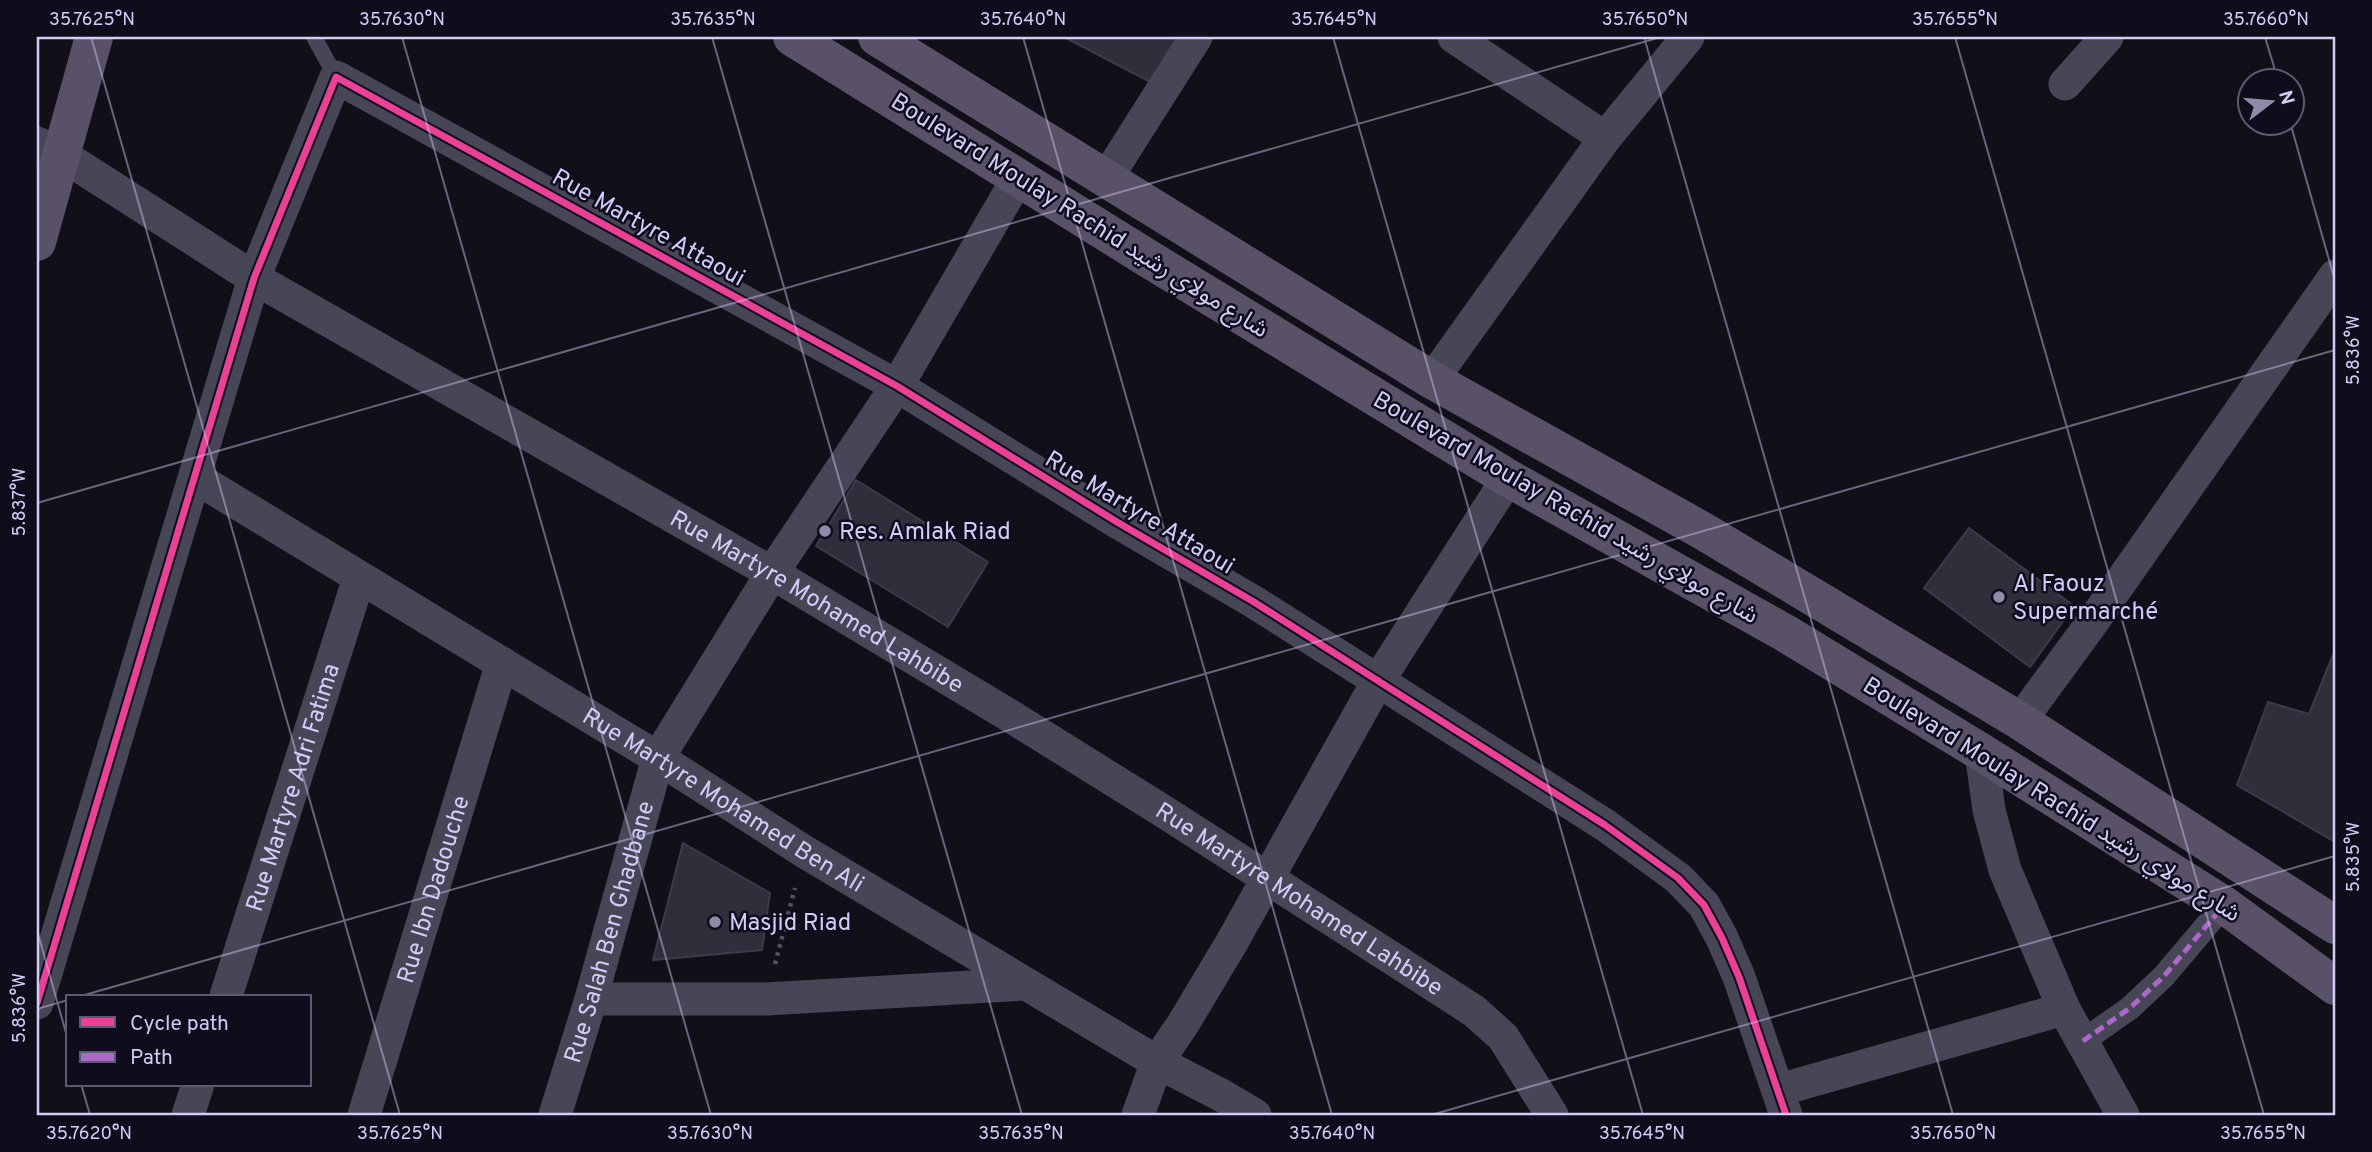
<svg xmlns="http://www.w3.org/2000/svg" width="2372" height="1152" viewBox="0 0 2372 1152" font-family="Overpass,'Noto Sans Arabic',sans-serif">
<style>
.building{fill:#2f2e3a;stroke:#3c3a4b;stroke-width:2}
.lines{fill:none;stroke-linecap:round;stroke-linejoin:round}
.path{stroke:#49555f;stroke-width:4.5;stroke-dasharray:3.5 5;stroke-linecap:butt}
.service{stroke:#474657;stroke-width:16}
.pedestrian{stroke:#474657;stroke-width:24}
.minor{stroke:#474657;stroke-width:33}
.primary{stroke:#595168;stroke-width:38}
.quiet{stroke:#ac68c9;stroke-width:5;stroke-dasharray:10 5;stroke-linecap:butt}
.cycleway-casing{stroke:#0f0d1b;stroke-width:11}
.cycleway{stroke:#ea4096;stroke-width:7}
.ticks{fill:none;stroke:#d1cdf9;stroke-width:2;stroke-opacity:0.45}
.poi-dot{fill:#8e8baa;stroke:#0f0d1b;stroke-width:2.5}
.labels{text-anchor:middle;stroke-width:5;stroke-linejoin:round;paint-order:stroke}
.street-label{font-size:24px;fill:#d1cdf9;stroke:#0f0d1b}
.poi-label{font-size:24px;fill:#d1cdf9;stroke:#0f0d1b;text-anchor:start}
.neatline{fill:none;stroke:#d1cdf9;stroke-width:2.5}
.ticks-label{font-size:18px;text-anchor:middle;fill:#d1cdf9}
</style>
<rect width="100%" height="100%" fill="#111018"/>
<!-- building -->
<path class="building" d="M1064,37H1183L1154,84Z
M856,480L988,562L948,627L816,546Z
M1969,528L2074,606L2030,667L1924,588Z
M2335,650V842L2237,785L2268,702L2309,714Z
M683,843L770,893L762,950L653,960Z"/>
<g class="lines">
<!-- path -->
<path class="path" d="M775,964L795,888"/>
<!-- service -->
<path class="service" d="M314,37L336,77"/>
<!-- pedestrian -->
<path class="pedestrian" d="M2083,1041L2130,1008L2164,976L2224,905"/>
<!-- minor -->
<g class="minor">
<path d="M1454,37L1605,138"/>
<path d="M2065,84L2107,37"/>
<path id="s1" d="M37,143L62,155L254,278L772,573L1012,717L1166,813L1474,1011L1503,1037L1552,1115"/>
<path d="M1106,179L1196,37"/>
<path d="M1432,380L1605,138L1688,37"/>
<path id="s2" d="M196,478L658,758L805,852L1157,1062L1221,1095L1255,1115"/>
<path d="M2020,721L2089,627L2335,276"/>
<path d="M1981,752L1989,810L2005,870L2064,1009L2123,1115"/>
<path id="s3" d="M226,996L359,578"/>
<path d="M591,999H766L1024,984"/>
<path d="M37,1003L254,278L336,77L897,386L1117,522L1254,602L1605,825L1678,878L1704,905L1722,938L1739,977L1786,1115"/>
<path d="M1779,1090L2064,1009"/>
<path d="M188,1115L198,1084"/>
<path id="s4" d="M364,1115L502,663"/>
<path id="s5" d="M555,1115L591,999L658,758L772,573L897,386L1018,178"/>
<path d="M1138,1115L1157,1062L1183,1024L1232,942L1378,681L1508,478"/>
</g>
<!-- primary -->
<path class="primary" d="M792,37L1144,256L1508,478L1785,633L1981,752L2224,905L2335,986
M877,37L1432,380L1703,531L2020,721L2335,925
M37,242L94,37"/>
<!-- quiet -->
<path class="quiet" d="M2083,1041L2130,1008L2164,976L2224,905"/>
<defs>
<path id="cycleway" d="M37,1003L254,278L336,77L897,386L1117,522L1254,602L1605,825L1678,878L1704,905L1722,938L1739,977L1786,1115"/>
</defs>
<!-- cycleway casing -->
<use href="#cycleway" class="cycleway-casing"/>
<!-- cycleway -->
<use href="#cycleway" class="cycleway"/>
</g>
<!-- ticks -->
<path class="ticks" d="M91,37L400,1115M402,37L711,1115M712,37L1022,1115M1023,37L1332,1115M1333,37L1643,1115M1644,37L1953,1115M1955,37L2264,1115M2265,37L2278,80M2290,122L2335,281M37,503L1661,37M37,930L68,1040M81,996L2335,350M37,1009L68,1000M81,1084L90,1115M1431,1115L2335,856"/>
<!-- markers -->
<g class="poi-dot">
<circle cx="825" cy="531" r="7"/>
<circle cx="1999" cy="597" r="7"/>
<circle cx="715" cy="922" r="7"/>
</g>
<g class="labels">
<!-- street labels -->
<g class="street-label">
<text transform="translate(1080 215) rotate(32)" y="8">Boulevard Moulay Rachid شارع مولاي رشيد</text>
<text transform="translate(649 227) rotate(29)" y="8">Rue Martyre Attaoui</text>
<text transform="translate(1566 507) rotate(30)" y="8">Boulevard Moulay Rachid شارع مولاي رشيد</text>
<text transform="translate(1140 512) rotate(31)" y="8">Rue Martyre Attaoui</text>
<text dy="8" stroke="none"><textPath href="#s1" startOffset="905">Rue Martyre Mohamed Lahbibe</textPath></text>
<text dy="8" stroke="none"><textPath href="#s3" startOffset="219">Rue Martyre Adri Fatima</textPath></text>
<text transform="translate(2052 799) rotate(32)" y="8">Boulevard Moulay Rachid شارع مولاي رشيد</text>
<text dy="8" stroke="none"><textPath href="#s2" startOffset="618">Rue Martyre Mohamed Ben Ali</textPath></text>
<text dy="8" stroke="none"><textPath href="#s4" startOffset="236">Rue Ibn Dadouche</textPath></text>
<text dy="8" stroke="none"><textPath href="#s1" startOffset="1472">Rue Martyre Mohamed Lahbibe</textPath></text>
<text dy="8" stroke="none"><textPath href="#s5" startOffset="191">Rue Salah Ben Ghadbane</textPath></text>
</g>
<!-- poi labels -->
<g class="poi-label">
<text x="839" y="539">Res. Amlak Riad</text>
<text x="2013" y="591">Al Faouz<tspan x="2013" dy="28">Supermarché</tspan></text>
<text x="729" y="930">Masjid Riad</text>
</g>
</g>
<!-- border -->
<rect width="2372" height="1152" fill="none" stroke="#0f0d1b" stroke-width="77"/>
<!-- legend -->
<rect x="66" y="995" width="245" height="91" fill="#0f0d1b" stroke="#5d5a74" stroke-width="2"/>
<rect x="80" y="1017" width="35" height="10" fill="#ea4096" stroke="#5d5a74" stroke-width="2"/>
<text x="130" y="1030" font-size="21" fill="#d1cdf9">Cycle path</text>
<rect x="80" y="1052" width="35" height="10" fill="#ac68c9" stroke="#5d5a74" stroke-width="2"/>
<text x="130" y="1064" font-size="21" fill="#d1cdf9">Path</text>
<!-- north arrow -->
<g transform="translate(2271 102) rotate(74)"><circle r="33" fill="#0f0d1b" stroke="#5d5a74" stroke-width="2"/>
<path d="M0-5L12 26L0 18L-12 26Z" fill="#8e8baa"/>
<text y="-10" font-size="19" font-weight="bold" text-anchor="middle" fill="#d1cdf9">N</text>
</g>
<rect x="38" y="38" width="2296" height="1076" class="neatline"/>
<g class="ticks-label">
<text x="92" y="25">35.7625°N</text>
<text x="402" y="25">35.7630°N</text>
<text x="713" y="25">35.7635°N</text>
<text x="1023" y="25">35.7640°N</text>
<text x="1334" y="25">35.7645°N</text>
<text x="1645" y="25">35.7650°N</text>
<text x="1955" y="25">35.7655°N</text>
<text x="2266" y="25">35.7660°N</text>
<text transform="translate(2353 350) rotate(-90)" y="6">5.836°W</text>
<text transform="translate(19 502) rotate(-90)" y="6">5.837°W</text>
<text transform="translate(2353 857) rotate(-90)" y="6">5.835°W</text>
<text transform="translate(19 1008) rotate(-90)" y="6">5.836°W</text>
<text x="89" y="1139">35.7620°N</text>
<text x="400" y="1139">35.7625°N</text>
<text x="710" y="1139">35.7630°N</text>
<text x="1021" y="1139">35.7635°N</text>
<text x="1332" y="1139">35.7640°N</text>
<text x="1642" y="1139">35.7645°N</text>
<text x="1953" y="1139">35.7650°N</text>
<text x="2263" y="1139">35.7655°N</text>
</g>
</svg>
